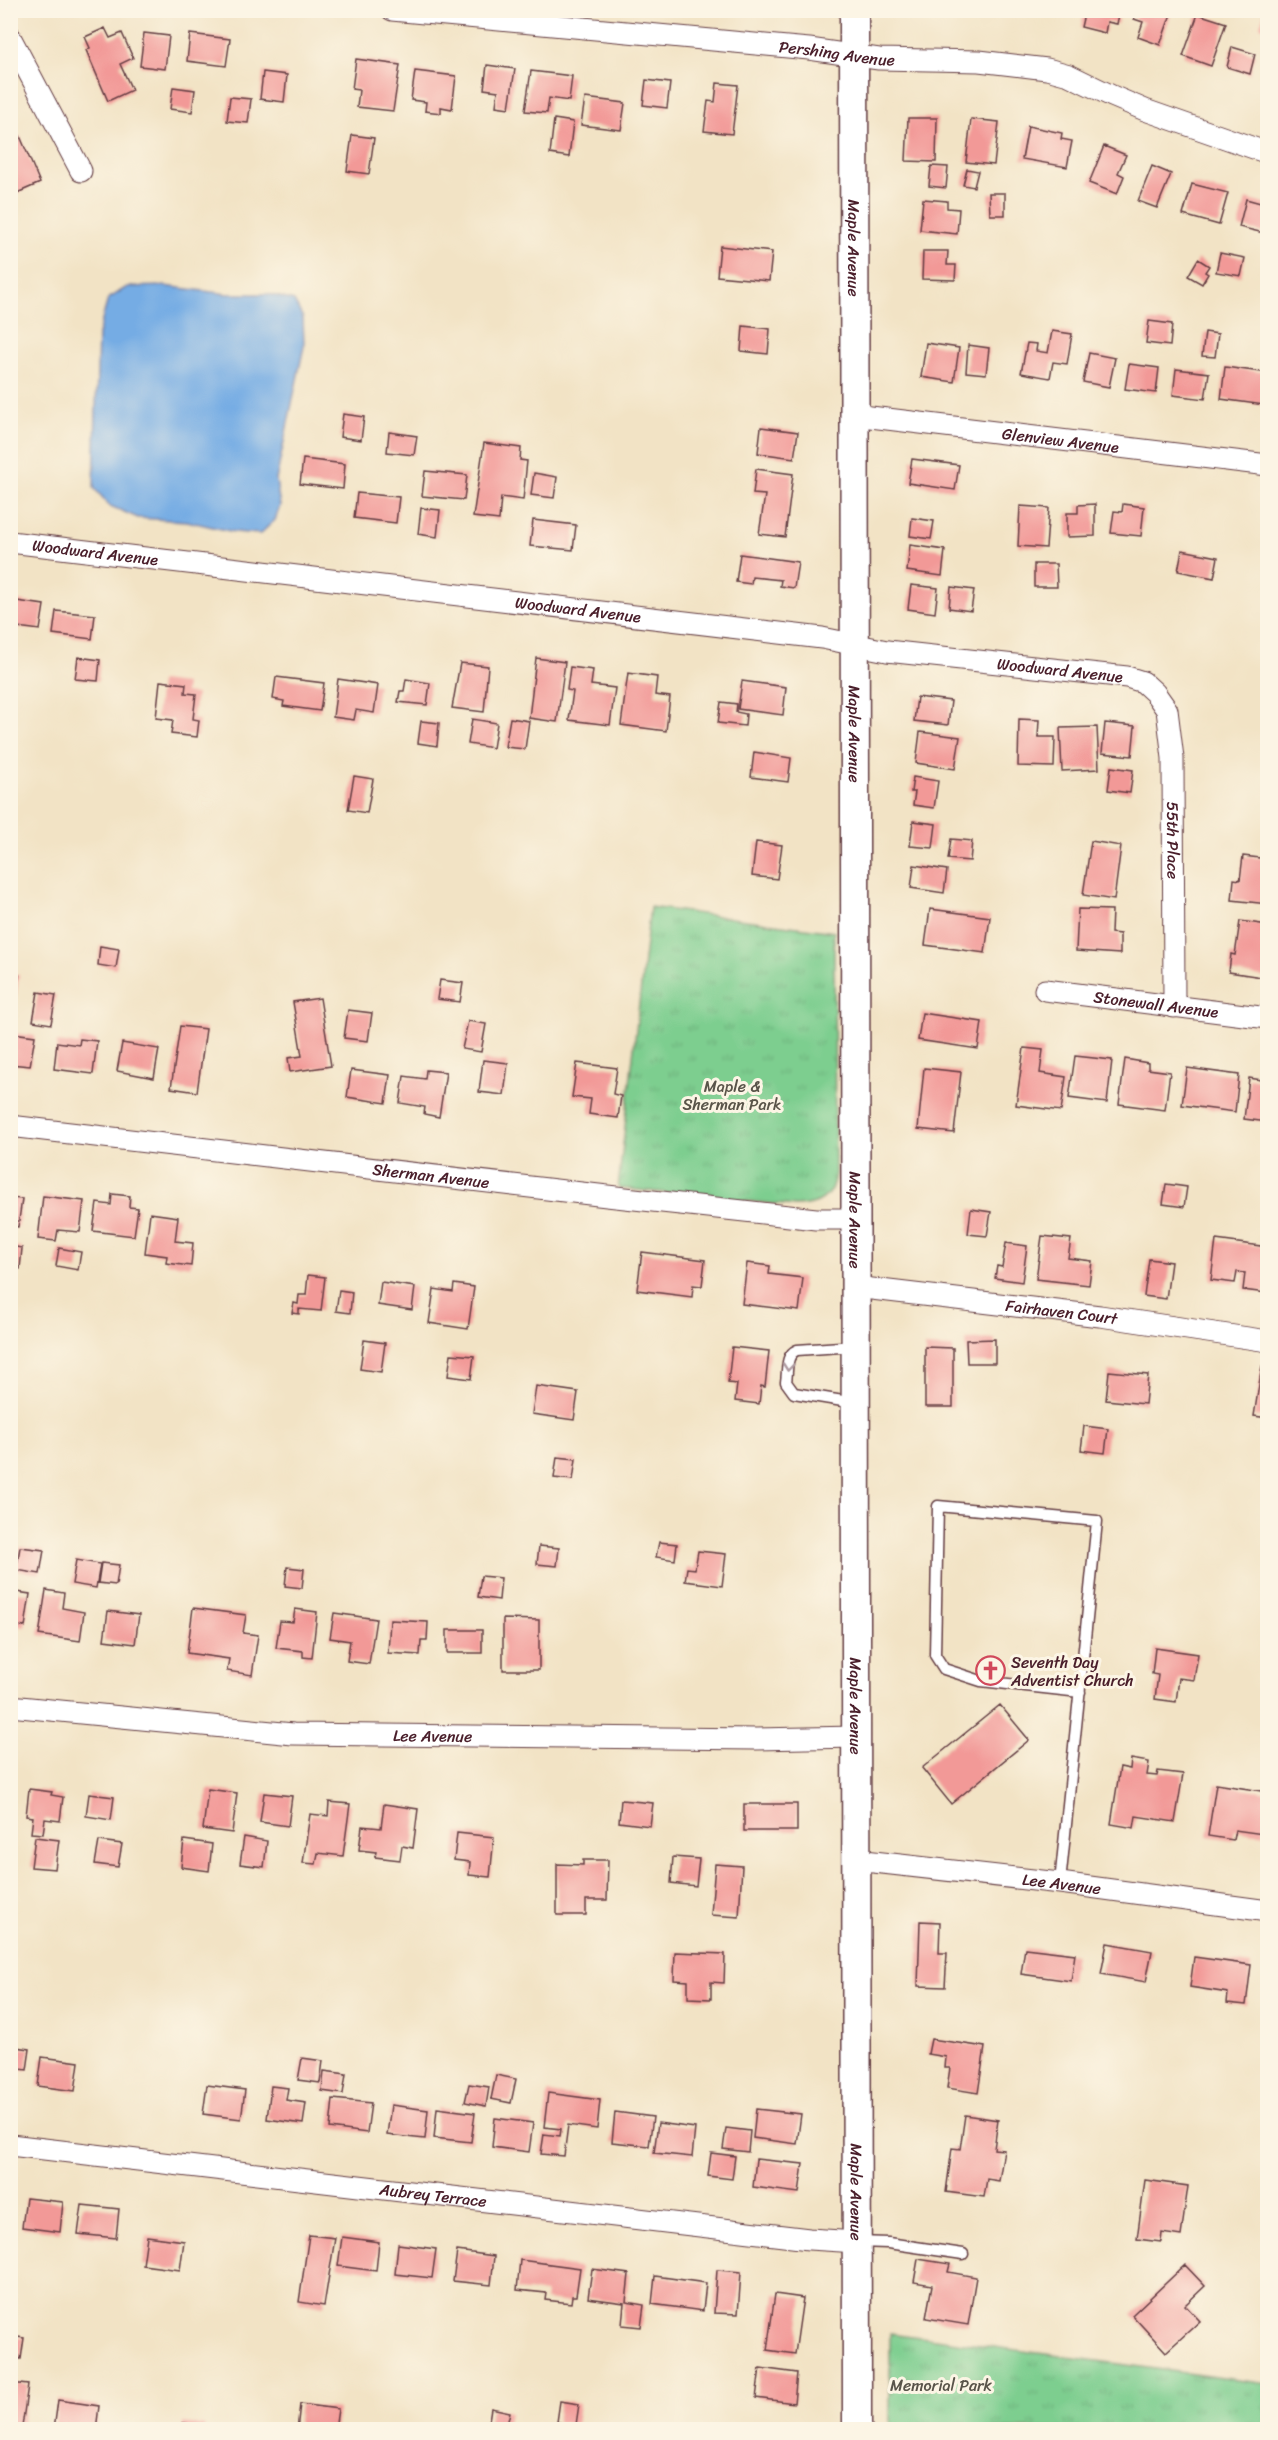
<svg xmlns="http://www.w3.org/2000/svg" width="1278" height="2440" viewBox="0 0 1278 2440" font-family="Sriracha,sans-serif">
<style>
.park{fill:url(#park-tufts);stroke:#64765d;stroke-width:1.5}
.water{fill:#75ace4;stroke:#606688;stroke-width:1.5}
.building{fill:#f29997}
.lines{fill:none;stroke-linecap:round;stroke-linejoin:round}
.lane-casing{stroke:#633c42;stroke-width:13}
.street-casing{stroke:#633c42;stroke-width:23}
.secondary-casing{stroke:#633c42;stroke-width:31}
.lane{stroke:#fff;stroke-width:10}
.street{stroke:#fff;stroke-width:21}
.secondary{stroke:#fff;stroke-width:28}
.oneway{stroke:#ae9aa0}
.labels{text-anchor:middle;stroke-width:6;stroke-linejoin:round;paint-order:stroke}
.street-label{font-size:16px;fill:#4a1f2b;stroke:#fcf5e5}
.park-label{font-size:16px;fill:#595449;stroke:#fcf5e5}
.poi-label{font-size:16px;fill:#4a1f2b;stroke:#fcf5e5;text-anchor:start}
</style>
<defs>
<pattern id="park-tufts" width="24" height="20" patternUnits="userSpaceOnUse" patternTransform="scale(1.5)"><rect width="24" height="20" fill="#7dce8f"/><path d="M3 7l-1-3M5 7V3M7 7l1-3M15 17l-1-3M17 17v-4M19 17l1-3" fill="none" stroke="#6eb07c"/></pattern>
</defs>
<rect width="100%" height="100%" fill="#fcf5e5"/>
<filter id="ink" filterUnits="userSpaceOnUse"><feTurbulence type="fractalNoise" baseFrequency=".0167" numOctaves="2"/><feDisplacementMap in="SourceGraphic" scale="12" xChannelSelector="R" yChannelSelector="G"/><feConvolveMatrix kernelMatrix="1 2 1 2 8 2 1 2 1" color-interpolation-filters="sRGB"/></filter>
<filter id="wash" filterUnits="userSpaceOnUse"><feTurbulence type="fractalNoise" baseFrequency=".008" numOctaves="4" result="noise"/><feDisplacementMap in="SourceGraphic" scale="24" xChannelSelector="R" yChannelSelector="G"/><feGaussianBlur stdDeviation="1.35" result="paint"/><feColorMatrix in="noise" values="0 0 0 0 0 0 0 0 0 0 0 0 0 0 0 0 0 1.4 0 .05"/><feComposite in="paint" operator="in"/></filter>
<g filter="url(#wash)">
<rect width="100%" height="100%" fill="#f2e3c5"/>
<!-- park -->
<path class="park" d="M650,907L834,932L835,1173C833,1198 818,1206 795,1206L618,1188Z
M890,2333L1267,2384V2429H890Z"/>
<!-- water -->
<path class="water" d="M164,286L228,294H269L294,301L303,318L304,346L276,480L280,506L275,520L260,534L234,532L187,521L138,518L110,506L94,488L98,334L108,299L127,287Z"/>
<g id="blocks">
<!-- building -->
<path class="building" d="M1047,10H1064L1063,14Z
M1085,10H1120L1117,24L1107,22L1105,33L1081,27Z
M1137,10H1162L1171,14L1160,45L1138,37L1143,22L1134,19Z
M1265,10H1268V28L1260,26Z
M1198,14L1226,23L1211,66L1183,56Z
M105,28L110,38L122,33L133,58L120,64L132,90L108,101L86,50L90,48L85,37Z
M144,33L169,36L165,69L140,66Z
M190,34L230,39L226,66L187,61Z
M1232,47L1255,54L1250,74L1227,67Z
M356,59L400,65L393,111L357,107L359,90L352,89Z
M487,65L515,69L509,108L496,106L498,91L484,89Z
M415,71L456,76L452,109L441,107V113L425,111L426,102L411,100Z
M531,71L572,76L569,101L549,98L547,113L525,111Z
M263,72L287,75L284,102L260,99Z
M646,80L670,83L667,108L643,105Z
M717,83L738,85L732,134L704,131L708,101L715,102Z
M173,87L195,90L192,112L170,109Z
M230,97L251,99L248,123L227,121Z
M585,98L625,103L621,130L581,125Z
M908,118H937L936,162L906,161Z
M554,119L573,122L569,157L550,154Z
M971,119L999,122L994,165L966,162Z
M1028,126L1062,133L1061,139L1072,141L1067,167L1022,159Z
M352,135L374,138L369,174L347,171Z
M20,136L40,183L10,196V140Z
M1104,146L1126,155L1118,173L1124,176L1117,194L1089,183Z
M931,166L948,167L946,188L929,186Z
M1152,166L1171,174L1157,208L1138,201Z
M967,169L978,171L974,187L963,185Z
M1192,184L1228,193L1219,225L1183,215Z
M989,193H1005V215H990Z
M923,199L947,201V208L959,209L957,234L920,230Z
M1246,199L1268,205V234L1239,227Z
M720,246L772,252L769,281L717,276Z
M923,251H948L947,265H956L955,280L922,279Z
M1220,253L1245,258L1241,276L1216,272Z
M1198,259L1209,266L1205,272L1208,274L1202,284L1188,276Z
M1149,321L1172,324L1170,346L1146,343Z
M743,326L770,329L768,354L741,351Z
M1052,331L1072,334L1067,364L1053,362L1050,378L1021,373L1027,343L1037,344L1036,351L1048,353Z
M1205,332L1218,334L1215,357L1202,356Z
M926,343L959,348L954,382L921,377Z
M968,345L989,348L986,374L966,372Z
M1089,353L1115,358L1109,387L1083,382Z
M1129,364L1159,368L1156,393L1125,389Z
M1225,367L1268,373L1264,405L1221,399Z
M1176,369L1209,373L1205,399L1173,395Z
M343,414L364,417L361,440L340,437Z
M761,427L798,432L794,458L758,453Z
M389,432L417,436L414,455L387,452Z
M484,443L521,448L520,460L527,461L523,500L501,497L499,520L473,517Z
M303,459L345,464L343,489L300,484Z
M912,459L959,465L955,490L908,483Z
M756,469L793,474L785,537L759,534L765,495L753,494Z
M425,471L467,475L464,500L422,496Z
M534,473L557,477L554,498L531,495Z
M357,493L399,497L396,523L354,518Z
M1095,504V536L1067,537V513H1078V505Z
M1123,504L1144,507L1141,536L1111,533L1114,511L1122,512Z
M1020,506L1049,508L1046,548L1018,546Z
M421,508L440,510L437,537L418,534Z
M912,518L934,521L931,539L910,536Z
M533,520L576,525L573,550L530,546Z
M910,545L945,550L942,576L907,571Z
M1182,550L1218,557L1214,578L1178,571Z
M740,554L798,562L794,588L780,586L781,580L752,577L751,584L736,582Z
M1034,564H1056L1057,587H1034Z
M911,585L938,588L935,613L908,609Z
M951,587L974,590L971,611L949,608Z
M10,600L44,605L40,630L10,626Z
M56,611L95,615L92,639L53,634Z
M78,657L100,660L98,681L75,679Z
M536,658L565,662L557,722L529,718Z
M460,663L488,666L484,712L452,708Z
M570,667L593,670L591,685L615,688L610,725L569,720L573,691L567,690Z
M628,673L657,677L655,695L670,697L666,731L621,725Z
M276,677L324,683L320,711L283,706L284,701L273,699Z
M338,679L378,685L374,713L356,710L354,720L333,717Z
M406,679L430,683L427,705L398,702L400,691H404Z
M160,681L186,684L185,693L196,694L193,719L199,720L197,737L171,734L173,720L156,718Z
M742,681L786,687L783,715L738,709Z
M917,697L951,701L948,725L914,721Z
M721,702L737,704L736,712L746,714L745,726L718,723Z
M510,718L529,721L525,749L505,747Z
M472,719L497,723L493,748L468,744Z
M1019,719L1039,720L1038,737H1055L1054,767L1018,766Z
M421,721L439,723L437,746L418,743Z
M1105,723L1135,726L1132,756L1102,753Z
M1097,727L1099,769L1062,771L1060,728Z
M920,732L960,737L955,769L916,763Z
M754,752L791,758L788,782L751,777Z
M1111,767L1133,770L1130,793L1108,790Z
M354,776L373,779L367,813L348,810Z
M913,777L938,781L934,808L913,805L915,792H911Z
M913,821L936,824L933,848L910,846Z
M951,839L972,841L970,861L948,859Z
M1091,841L1121,846L1114,900L1083,895Z
M756,842L782,845L777,879L752,876Z
M1243,856L1268,859V904L1232,900L1234,879L1240,880Z
M914,865L947,870L944,893L911,888Z
M930,909L990,917L985,953L925,945Z
M1078,909L1112,910L1111,933L1120,934V954L1076,951Z
M1240,921L1268,925V978L1229,972L1231,954L1235,955Z
M100,946L119,949L116,968L98,965Z
M10,974L19,975L16,997L10,996Z
M440,980L463,983L460,1002L437,999Z
M38,992L56,995L51,1024L33,1021Z
M320,998L331,1066L290,1072L288,1058L302,1056L293,1002Z
M348,1010L372,1013L368,1041L344,1038Z
M922,1013L982,1022L978,1049L918,1040Z
M468,1021L486,1024L481,1052L462,1049Z
M10,1025H14L13,1033L35,1036L30,1066L10,1064Z
M180,1026L206,1029L197,1092L171,1088Z
M80,1039L97,1041L93,1074L54,1069L57,1042L79,1045Z
M122,1043L159,1049L154,1078L117,1071Z
M1024,1048L1043,1050L1040,1073L1066,1077L1061,1111L1016,1105Z
M1075,1056L1112,1060L1107,1103L1069,1098Z
M1125,1059L1148,1063V1069L1170,1072L1165,1110L1119,1104Z
M483,1060L508,1063L504,1095L479,1092Z
M577,1063L617,1068L613,1094L621,1096L618,1118L589,1114L591,1099L572,1097Z
M924,1068L961,1072L954,1133L918,1129Z
M1187,1068L1239,1075L1235,1112L1182,1105Z
M351,1070L390,1075L386,1103L347,1097Z
M426,1070L446,1072L439,1117L424,1114L425,1107L400,1103L404,1076L425,1079Z
M1249,1078L1268,1081V1122L1244,1119Z
M1166,1184L1187,1187L1184,1207L1163,1204Z
M112,1194L130,1196L129,1207L138,1208L134,1236L93,1231L97,1203L111,1205Z
M43,1196L84,1201L80,1232L58,1230L56,1241L38,1239Z
M10,1198L22,1199L18,1227L10,1226Z
M971,1209L991,1212L987,1236L968,1234Z
M150,1213L178,1217L175,1241L193,1243L191,1266L166,1263L167,1256L145,1253Z
M1042,1236L1071,1239L1068,1258L1092,1261L1089,1285L1036,1279Z
M1216,1240L1268,1247L1266,1293L1243,1290L1245,1273L1237,1272L1235,1283L1211,1280Z
M1006,1243L1027,1246L1022,1282L995,1278L997,1266L1002,1267Z
M10,1246L22,1248L20,1269L10,1268Z
M59,1248L81,1252L78,1270L56,1266Z
M642,1252L705,1260L702,1286L693,1285L692,1297L637,1290Z
M1149,1259L1171,1262L1166,1299L1144,1296Z
M747,1263L770,1266L769,1274L803,1278L799,1311L742,1304Z
M308,1275L325,1277L321,1311L299,1309V1314L292,1313L294,1303L298,1304L299,1295H306Z
M381,1282L415,1287L412,1310L378,1305Z
M454,1284L474,1287L468,1329L429,1323L434,1289L453,1292Z
M339,1290L352,1292L350,1313L336,1311Z
M995,1339V1363H967L966,1340Z
M364,1340L385,1343L381,1372L360,1369Z
M732,1347L769,1351L765,1387L761,1386L759,1404L735,1401L737,1384L728,1383Z
M925,1347L953,1348V1407H925Z
M451,1354L474,1356L471,1379L448,1376Z
M1262,1366H1268V1418L1254,1416Z
M1109,1371L1148,1375L1145,1404L1106,1400Z
M536,1386L578,1392L574,1420L532,1414Z
M1084,1426L1108,1429L1105,1453L1081,1450Z
M557,1457L576,1459L573,1480L554,1478Z
M659,1542L677,1544L675,1560L656,1557Z
M539,1546L559,1548L557,1566L537,1564Z
M20,1547L44,1550L40,1574L16,1570Z
M698,1551L726,1554L722,1586L685,1581L687,1568L695,1569Z
M76,1560L100,1564L96,1588L72,1584Z
M101,1563L119,1565L116,1585L98,1583Z
M287,1567L304,1569L302,1588L285,1586Z
M481,1576L501,1578L499,1600L478,1597Z
M46,1590L64,1593L62,1608L84,1612L80,1641L39,1635Z
M10,1591L30,1594L25,1627L10,1625Z
M193,1608L246,1615L243,1633L258,1635L252,1675L227,1671L229,1659L187,1653Z
M295,1609L317,1612L312,1658L303,1657V1651L276,1648L280,1621L293,1622Z
M108,1611L139,1615L135,1644L104,1640Z
M334,1613L376,1619L369,1664L347,1661L350,1641L330,1638Z
M503,1619L539,1620V1670H503Z
M390,1620L428,1622L427,1640H421L420,1655L388,1653Z
M447,1630H482V1653H447Z
M1155,1648L1198,1654L1194,1680L1179,1678L1176,1702L1155,1699L1158,1675L1152,1674Z
M1000,1705L1029,1740L951,1804L922,1768Z
M1131,1759L1149,1762L1147,1775L1157,1776L1158,1771L1183,1774L1175,1822L1136,1816L1134,1828L1111,1824L1120,1767L1130,1769Z
M1216,1784L1268,1792L1263,1834L1235,1830L1233,1840L1208,1836Z
M29,1789L52,1792L51,1795L63,1797L60,1821L45,1819L43,1834L31,1833L33,1817L26,1816Z
M208,1789L237,1793L232,1833L203,1829Z
M264,1793L292,1796L288,1826L260,1822Z
M89,1794L114,1797L111,1820L86,1816Z
M621,1800L653,1803L650,1826L619,1822Z
M329,1802L350,1804L343,1856L318,1853L316,1864L303,1863L310,1814L328,1816Z
M384,1804L418,1809L413,1848L402,1846L400,1860L375,1857L376,1852L359,1850L362,1826L381,1828Z
M744,1804H797V1831H744Z
M457,1833L494,1837L490,1877L469,1875L470,1862L454,1860Z
M35,1837L59,1840L55,1869L31,1867Z
M244,1837L267,1841L264,1867L240,1864Z
M184,1840L212,1844L209,1871L181,1867Z
M99,1841L122,1844L118,1867L95,1864Z
M673,1857L699,1859L696,1886L671,1883Z
M583,1860H608L607,1900H586V1915H557V1864L583,1865Z
M715,1864L742,1866L739,1917L711,1915Z
M920,1921L940,1922L939,1953H947L945,1987L918,1986Z
M1107,1943L1152,1951L1146,1982L1101,1974Z
M1025,1948L1075,1954L1071,1981L1021,1974Z
M675,1952L725,1954L724,1983L711,1982V1999L688,1998V1981L674,1980Z
M1194,1957L1251,1965L1246,2005L1227,2003L1228,1993L1190,1987Z
M931,2039L985,2047L978,2093L947,2088L950,2068H945L946,2057L928,2054Z
M16,2047L30,2049L27,2070L13,2068Z
M42,2057L79,2062L75,2091L38,2086Z
M302,2058L323,2061L320,2083L298,2080Z
M324,2071L346,2074L343,2094L322,2091Z
M496,2075L516,2079L511,2103L491,2099Z
M469,2084L489,2087L486,2106L465,2102Z
M207,2085L245,2090L241,2119L203,2114Z
M271,2086L288,2088L286,2100L306,2103L303,2124L267,2119Z
M548,2093L600,2100L597,2129L568,2125L564,2156L541,2154L544,2134L560,2136L561,2129L544,2127Z
M333,2099L371,2103L367,2133L330,2128Z
M391,2105L428,2110L425,2139L387,2135Z
M437,2108L475,2113L471,2142L434,2138Z
M756,2109L801,2114L797,2144L753,2138Z
M615,2112L653,2117L649,2146L612,2142Z
M965,2115L998,2120L994,2149L1004,2150L999,2181L987,2179L984,2197L946,2192L952,2148L960,2149Z
M495,2118L533,2123L529,2152L492,2147Z
M658,2123L695,2128L692,2157L654,2153Z
M726,2128L750,2131L748,2152L723,2149Z
M711,2153L735,2156L732,2179L708,2176Z
M756,2159L803,2164L799,2193L753,2187Z
M1145,2180L1188,2186L1181,2236L1162,2233L1161,2242L1137,2239Z
M26,2198L63,2202L60,2232L22,2227Z
M82,2205L119,2209L116,2238L78,2234Z
M309,2235L335,2238L324,2306L299,2302Z
M147,2236L184,2241L180,2270L143,2265Z
M342,2237L379,2242L376,2271L338,2266Z
M398,2244L436,2249L432,2278L395,2274Z
M457,2251L494,2256L491,2285L453,2281Z
M918,2259L950,2264L948,2272L976,2277L968,2325L926,2318L932,2285L914,2282Z
M520,2260L580,2268L576,2296H572L571,2303L545,2300L546,2293L517,2290Z
M1185,2265L1205,2286L1185,2305L1200,2321L1166,2352L1132,2315Z
M592,2269L629,2274L626,2302L644,2305L641,2327L622,2325L624,2303L588,2298Z
M717,2270L741,2272L738,2314L714,2313Z
M655,2276L706,2283L703,2311L652,2304Z
M775,2294L803,2298L795,2354L767,2350Z
M10,2336L24,2338L21,2359L10,2358Z
M760,2368L797,2373L794,2403L756,2398Z
M10,2383L28,2385L22,2427L10,2426Z
M58,2400L99,2406L96,2430H54Z
M560,2401L579,2404L576,2425L557,2422Z
M300,2404L338,2409L335,2430H297Z
M491,2408L510,2412L506,2430L488,2427Z
M183,2423L205,2426V2430H183Z
M776,2425L792,2428V2430H775Z"/>
</g>
</g>
<g filter="url(#ink)">
<use href="#blocks" fill-opacity="0" stroke="#633c42" stroke-width="1.5"/>
<g class="lines">
<defs>
<path id="lane" d="M855,1346L797,1350C785,1355 788,1370 786,1382L794,1393L855,1403
M1060,1883L1097,1521L938,1506L935,1655L944,1669L981,1681L1080,1692
M857,2242L888,2243L963,2254"/>
<g id="street">
<path id="s1" d="M392,10L809,49L879,59L979,61L1047,69L1069,75L1112,96L1145,110L1268,153"/>
<path d="M10,37L81,171"/>
<path id="s2" d="M854,415L1268,465"/>
<path id="s3" d="M10,542L822,638L887,651L1127,677L1143,682L1155,693L1167,710L1173,758L1174,1007"/>
<path id="s4" d="M1045,990L1268,1018"/>
<path id="s5" d="M10,1126L607,1196L816,1219H855"/>
<path id="s6" d="M855,1287L1100,1316L1268,1341"/>
<path id="s7" d="M10,1706L293,1734L756,1739L856,1737"/>
<path id="s8" d="M856,1860L1060,1883L1268,1911"/>
<path id="s9" d="M10,2145L809,2239L857,2242"/>
</g>
<g id="secondary">
<path id="s10" d="M854,10L857,2430"/>
</g>
</defs>
<!-- lane casing -->
<use href="#lane" class="lane-casing"/>
<!-- street casing -->
<use href="#street" class="street-casing"/>
<!-- secondary casing -->
<use href="#secondary" class="secondary-casing"/>
<!-- lane -->
<use href="#lane" class="lane"/>
<!-- street -->
<use href="#street" class="street"/>
<!-- secondary -->
<use href="#secondary" class="secondary"/>
</g>
<!-- one-way arrows -->
<defs><path id="oneway-chevron" d="M-2-3.5L2.5 0L-2 3.5" fill="none" stroke-width="1.6" stroke-linecap="round" stroke-linejoin="round" transform="scale(1.5)"/></defs>
<use class="oneway" href="#oneway-chevron" transform="translate(788 1367) rotate(96)"/>
</g>
<!-- icons -->
<defs>
<symbol id="church-ring" viewBox="-11 -11 22 22"><circle r="9.5" fill="#fcf5e5" stroke="#d1495b" stroke-width="1.5"/><path d="M-1.2-6h2.4v3.5h3.3v2.4h-3.3V6h-2.4V-.1h-3.3v-2.4h3.3Z" fill="#d1495b"/></symbol>
</defs>
<g fill-rule="evenodd">
<use href="#church-ring" x="974" y="1654" width="33" height="33"/>
</g>
<g class="labels">
<!-- street labels -->
<g class="street-label">
<text dy="6" stroke="none"><textPath href="#s1" startOffset="447">Pershing Avenue</textPath></text>
<text dy="6" stroke="none"><textPath href="#s10" startOffset="238">Maple Avenue</textPath></text>
<text dy="6" stroke="none"><textPath href="#s2" startOffset="208">Glenview Avenue</textPath></text>
<text dy="6" stroke="none"><textPath href="#s3" startOffset="86">Woodward Avenue</textPath></text>
<text dy="6" stroke="none"><textPath href="#s3" startOffset="572">Woodward Avenue</textPath></text>
<text dy="6" stroke="none"><textPath href="#s3" startOffset="1058">Woodward Avenue</textPath></text>
<text dy="6" stroke="none"><textPath href="#s10" startOffset="724">Maple Avenue</textPath></text>
<text dy="6" stroke="none"><textPath href="#s3" startOffset="1310">55th Place</textPath></text>
<text dy="6" stroke="none"><textPath href="#s4" startOffset="112">Stonewall Avenue</textPath></text>
<text dy="6" stroke="none"><textPath href="#s5" startOffset="424">Sherman Avenue</textPath></text>
<text dy="6" stroke="none"><textPath href="#s10" startOffset="1210">Maple Avenue</textPath></text>
<text dy="6" stroke="none"><textPath href="#s6" startOffset="208">Fairhaven Court</textPath></text>
<text dy="6" stroke="none"><textPath href="#s10" startOffset="1696">Maple Avenue</textPath></text>
<text dy="6" stroke="none"><textPath href="#s7" startOffset="424">Lee Avenue</textPath></text>
<text dy="6" stroke="none"><textPath href="#s8" startOffset="207">Lee Avenue</textPath></text>
<text dy="6" stroke="none"><textPath href="#s10" startOffset="2182">Maple Avenue</textPath></text>
<text dy="6" stroke="none"><textPath href="#s9" startOffset="426">Aubrey Terrace</textPath></text>
</g>
<!-- park labels -->
<g class="park-label">
<text x="732" y="1092">Maple &amp;<tspan x="732" dy="18">Sherman Park</tspan></text>
<text x="941" y="2391">Memorial Park</text>
</g>
<!-- poi labels -->
<g class="poi-label">
<text x="1011" y="1668">Seventh Day<tspan x="1011" dy="18">Adventist Church</tspan></text>
</g>
</g>
<!-- margin -->
<rect width="1278" height="2440" fill="none" stroke="#fcf5e5" stroke-width="36"/>
</svg>
